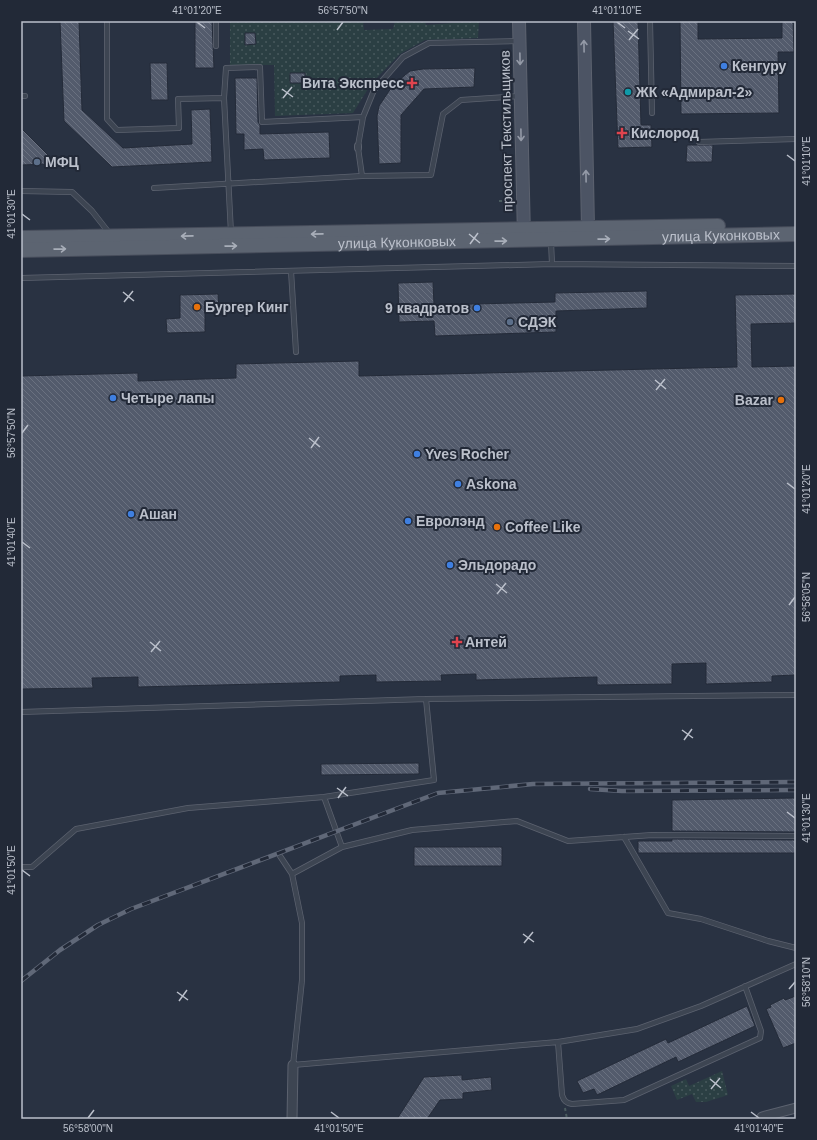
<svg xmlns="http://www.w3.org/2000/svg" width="817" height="1140" viewBox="0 0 817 1140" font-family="Arial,sans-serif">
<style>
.park{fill:url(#park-dots)}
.building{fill:url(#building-back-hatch);stroke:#242b39}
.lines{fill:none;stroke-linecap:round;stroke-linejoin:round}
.service-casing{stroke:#5c626f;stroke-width:6}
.pedestrian-casing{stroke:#5c626f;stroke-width:8}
.minor-casing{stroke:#5c626f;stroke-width:11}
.secondary-casing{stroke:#5c626f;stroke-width:14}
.primary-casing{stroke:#474d5b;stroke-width:16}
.path{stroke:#4a5b5f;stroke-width:2;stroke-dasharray:3 3;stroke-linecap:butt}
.service{stroke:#3d4552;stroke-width:4.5}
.pedestrian{stroke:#3d4552;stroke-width:6}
.minor{stroke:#3d4552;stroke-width:9}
.secondary{stroke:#4c5464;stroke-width:12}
.primary{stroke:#5c6471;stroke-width:14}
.rail-casing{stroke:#606878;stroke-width:4.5}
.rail{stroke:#222937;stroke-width:3;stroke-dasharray:9;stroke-linecap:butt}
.oneway{stroke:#949aa7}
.oneway2{stroke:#a8aeb9}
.ticks{fill:none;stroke:#bbc0cb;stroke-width:1.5}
.shop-dot{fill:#3f7fe0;stroke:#222937;stroke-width:1.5}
.health-dot{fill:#e0444e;stroke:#222937;stroke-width:1.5}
.culture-dot{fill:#0f9aa8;stroke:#222937;stroke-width:1.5}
.service-dot{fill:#5c6f8a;stroke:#222937;stroke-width:1.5}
.food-dot{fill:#e8710a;stroke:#222937;stroke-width:1.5}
.labels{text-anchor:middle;stroke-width:4;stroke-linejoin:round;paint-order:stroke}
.poi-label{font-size:14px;font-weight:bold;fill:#bbc0cb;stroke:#222937;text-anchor:start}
.street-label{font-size:14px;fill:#bbc0cb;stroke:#222937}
.neatline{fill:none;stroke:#bbc0cb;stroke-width:1.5}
.ticks-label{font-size:10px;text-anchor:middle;fill:#bbc0cb}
</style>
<defs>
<pattern id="park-dots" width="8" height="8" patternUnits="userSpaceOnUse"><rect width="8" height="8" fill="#2b3f43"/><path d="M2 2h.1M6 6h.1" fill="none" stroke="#48595d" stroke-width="1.8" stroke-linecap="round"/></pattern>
<pattern id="building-back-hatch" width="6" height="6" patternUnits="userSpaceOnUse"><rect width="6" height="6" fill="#535b6c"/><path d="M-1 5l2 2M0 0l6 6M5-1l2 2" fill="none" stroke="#6a7180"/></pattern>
</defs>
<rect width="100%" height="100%" fill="#293242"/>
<!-- park -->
<path class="park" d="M230,21H363L364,30L393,29L395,21H425L426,25L479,21L478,38L425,40L400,54L371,84L353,113L275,116L274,65H230Z
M722,1071L728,1095L706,1102H696L692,1094L677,1100L671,1086L686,1079L689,1086Z"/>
<!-- building -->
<path class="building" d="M60,21H79L82,110L123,148L192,144L191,110L210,109L212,162L112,167L64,121Z
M195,21H212L214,68H195Z
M613,21H638L641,125H651L652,147L618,148Z
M680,21H698V39L782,38V21H793L794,52H778L779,113L681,114Z
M245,33H255L256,44L245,45Z
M150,63H167L168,100H151Z
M475,68L474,87L424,89L401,115V163L379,164L377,116L379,106L393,85L410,71L423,69Z
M290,73H305V83H290Z
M235,78H257L258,122L260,125V134L329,132L330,158L264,160L263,149L244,150V134H236Z
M21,128L50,157L49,164L21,165Z
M687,145H713L712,162H686Z
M433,282L434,305L555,302V293L647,291V308L556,311V332L435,336L434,321L399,322L398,283Z
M218,294L219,310L205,311V332L167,333L166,319L180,318V295Z
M796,294V323L751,324L752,367L796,366V675L772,676V682L706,684V663L672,664V684L597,685V677L476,680V674L441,675L442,681L376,682V675L340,676V682L138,687V677L92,678L93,688L21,689V376L138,373V381L236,378V364L359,361V376L737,367L735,295Z
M419,763V774L321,775V764Z
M796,798V832L672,831V800Z
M672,839L796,840V853H638V841H672Z
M414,847H502V866H414Z
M796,996V1043L783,1048L766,1009L771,1007L770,1005L784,998L785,1000Z
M747,1006L755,1026L678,1062L676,1057L597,1095L594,1089L583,1093L577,1081L666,1039L668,1043Z
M462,1075V1080L491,1077L492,1090L463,1093V1099L440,1100L427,1119H397L424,1077Z"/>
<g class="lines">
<defs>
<path id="service" d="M107,21V119L117,130L179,128L178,99L224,98L231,233
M650,21L652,113
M216,46V21
M21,96H25
M224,98L226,68L260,67L262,122L363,117L374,90L403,57L429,43L519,41
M699,142L796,139
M358,146L363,117
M358,148L362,176
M154,188L362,176L431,175L443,114L461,100L521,96
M21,191L72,192L92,211L110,234
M551,242L552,264L796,266
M291,271L296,352
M21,278L552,264
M21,712L426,699
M324,797L342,847L412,830L517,821L568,841L652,835L796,836
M624,837L668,913L701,919L768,941L796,948
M280,856L292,874L302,923V980L293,1065L558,1042L637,1029L701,1006L796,964
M21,867H32L76,829L188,808L324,797L434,780L426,699L796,695
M292,874L342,847
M558,1042L562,1095C564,1101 566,1103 572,1104L624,1100L760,1038L761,1031L745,986"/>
<path id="pedestrian" d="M358,146V148"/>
<path id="minor" d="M762,1117L796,1108
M292,1119L293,1065"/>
<path id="secondary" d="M519,21L524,237
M584,21L588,229"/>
<g id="primary">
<path d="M21,238L718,226"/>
<path id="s1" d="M21,250L796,234"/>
</g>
</defs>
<!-- service casing -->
<use href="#service" class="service-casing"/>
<!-- pedestrian casing -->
<use href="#pedestrian" class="pedestrian-casing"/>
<!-- minor casing -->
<use href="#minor" class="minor-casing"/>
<!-- secondary casing -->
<use href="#secondary" class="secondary-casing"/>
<!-- primary casing -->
<use href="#primary" class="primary-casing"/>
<!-- path -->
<path class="path" d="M499,201H514
M565,1108L567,1119"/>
<!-- service -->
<use href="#service" class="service"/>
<!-- pedestrian -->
<use href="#pedestrian" class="pedestrian"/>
<!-- minor -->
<use href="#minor" class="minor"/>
<!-- secondary -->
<use href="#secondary" class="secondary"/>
<!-- primary -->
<use href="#primary" class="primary"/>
<defs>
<path id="rail" d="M590,789L622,791L796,790
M21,981L60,950L98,925L131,909L438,793L533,784L796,782"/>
</defs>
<!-- rail casing -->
<use href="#rail" class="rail-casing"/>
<!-- rail -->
<use href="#rail" class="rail"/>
</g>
<!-- one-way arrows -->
<defs><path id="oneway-shaft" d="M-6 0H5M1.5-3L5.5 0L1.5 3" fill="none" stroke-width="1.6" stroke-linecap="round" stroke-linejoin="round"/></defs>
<g class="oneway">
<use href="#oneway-shaft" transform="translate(584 46) rotate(-91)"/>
<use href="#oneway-shaft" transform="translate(520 59) rotate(89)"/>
<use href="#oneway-shaft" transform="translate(521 135) rotate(89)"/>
<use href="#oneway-shaft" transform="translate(586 176) rotate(-91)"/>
</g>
<g class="oneway2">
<use href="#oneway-shaft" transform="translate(317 234) rotate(179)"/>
<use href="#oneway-shaft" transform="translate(187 236) rotate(179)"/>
<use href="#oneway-shaft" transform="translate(604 239) rotate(-1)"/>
<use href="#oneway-shaft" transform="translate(501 241) rotate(-1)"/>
<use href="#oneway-shaft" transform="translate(231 246) rotate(-1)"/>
<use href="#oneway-shaft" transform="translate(60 249) rotate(-1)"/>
</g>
<!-- ticks -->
<path class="ticks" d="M197,22L205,28M617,22L625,28M337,30L343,22M628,31L639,39M629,40L638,29M282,89L293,97M283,98L292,87M787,155L795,161M22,214L30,220M469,234L480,243M470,244L478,233M123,292L134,301M124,302L133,291M655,380L666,389M656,390L665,379M22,433L28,425M309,438L320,447M311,448L319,437M787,483L795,489M22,542L30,548M496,584L507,593M497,594L506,583M789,605L795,597M150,642L161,651M151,652L160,641M682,730L693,738M684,740L692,729M337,788L348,796M338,798L346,787M787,812L795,818M22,870L30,876M523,934L534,942M524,943L533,932M789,989L795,982M177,992L188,1000M179,1001L187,990M710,1079L721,1088M711,1089L720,1078M331,1112L339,1118M751,1112L759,1118M88,1118L94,1110"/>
<!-- markers -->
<g class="shop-dot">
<circle cx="724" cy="66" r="4"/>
<circle cx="477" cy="308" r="4"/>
<circle cx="113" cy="398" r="4"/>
<circle cx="417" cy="454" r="4"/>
<circle cx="458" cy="484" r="4"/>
<circle cx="131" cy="514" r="4"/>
<circle cx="408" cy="521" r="4"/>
<circle cx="450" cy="565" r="4"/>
</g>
<g class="health-dot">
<path d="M410 77h4v4h4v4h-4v4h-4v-4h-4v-4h4z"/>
<path d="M620 127h4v4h4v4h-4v4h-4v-4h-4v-4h4z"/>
<path d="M455 636h4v4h4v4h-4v4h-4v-4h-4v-4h4z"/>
</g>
<circle class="culture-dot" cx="628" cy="92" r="4"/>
<g class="service-dot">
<circle cx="37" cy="162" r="4"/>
<circle cx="510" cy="322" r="4"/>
</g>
<g class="food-dot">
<circle cx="197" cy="307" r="4"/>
<circle cx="781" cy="400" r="4"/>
<circle cx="497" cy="527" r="4"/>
</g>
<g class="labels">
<!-- poi labels -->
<g class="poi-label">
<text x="732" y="71">Кенгуру</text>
<text x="404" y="88" text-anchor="end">Вита Экспресс</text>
<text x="636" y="97">ЖК «Адмирал-2»</text>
<text x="631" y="138">Кислород</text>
<text x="45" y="167">МФЦ</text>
<text x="205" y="312">Бургер Кинг</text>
<text x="469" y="313" text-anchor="end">9 квадратов</text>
<text x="518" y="327">СДЭК</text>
<text x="121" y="403">Четыре лапы</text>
<text x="773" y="405" text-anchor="end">Bazar</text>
<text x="425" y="459">Yves Rocher</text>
<text x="466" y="489">Askona</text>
<text x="139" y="519">Ашан</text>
<text x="416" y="526">Евролэнд</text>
<text x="505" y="532">Coffee Like</text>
<text x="458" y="570">Эльдорадо</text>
<text x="465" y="647">Антей</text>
</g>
<!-- street labels -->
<g class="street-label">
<text transform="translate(506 131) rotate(-91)" y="5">проспект Текстильщиков</text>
<text dy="5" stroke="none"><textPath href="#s1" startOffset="700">улица Куконковых</textPath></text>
<text dy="5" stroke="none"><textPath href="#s1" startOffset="376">улица Куконковых</textPath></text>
</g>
</g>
<!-- border -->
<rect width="817" height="1140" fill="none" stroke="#222937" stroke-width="44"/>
<rect x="22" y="22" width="773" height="1096" class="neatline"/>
<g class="ticks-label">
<text x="197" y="14">41°01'20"E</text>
<text x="343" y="14">56°57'50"N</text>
<text x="617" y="14">41°01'10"E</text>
<text transform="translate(806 161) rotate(-90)" y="4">41°01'10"E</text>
<text transform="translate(11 214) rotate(-90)" y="4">41°01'30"E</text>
<text transform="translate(11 433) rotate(-90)" y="4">56°57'50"N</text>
<text transform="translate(806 489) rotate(-90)" y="4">41°01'20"E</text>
<text transform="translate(11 542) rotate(-90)" y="4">41°01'40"E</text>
<text transform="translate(806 597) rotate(-90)" y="4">56°58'05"N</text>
<text transform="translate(806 818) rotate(-90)" y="4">41°01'30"E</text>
<text transform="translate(11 870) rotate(-90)" y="4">41°01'50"E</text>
<text transform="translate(806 982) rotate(-90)" y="4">56°58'10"N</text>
<text x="88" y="1132">56°58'00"N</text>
<text x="339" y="1132">41°01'50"E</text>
<text x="759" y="1132">41°01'40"E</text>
</g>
</svg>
